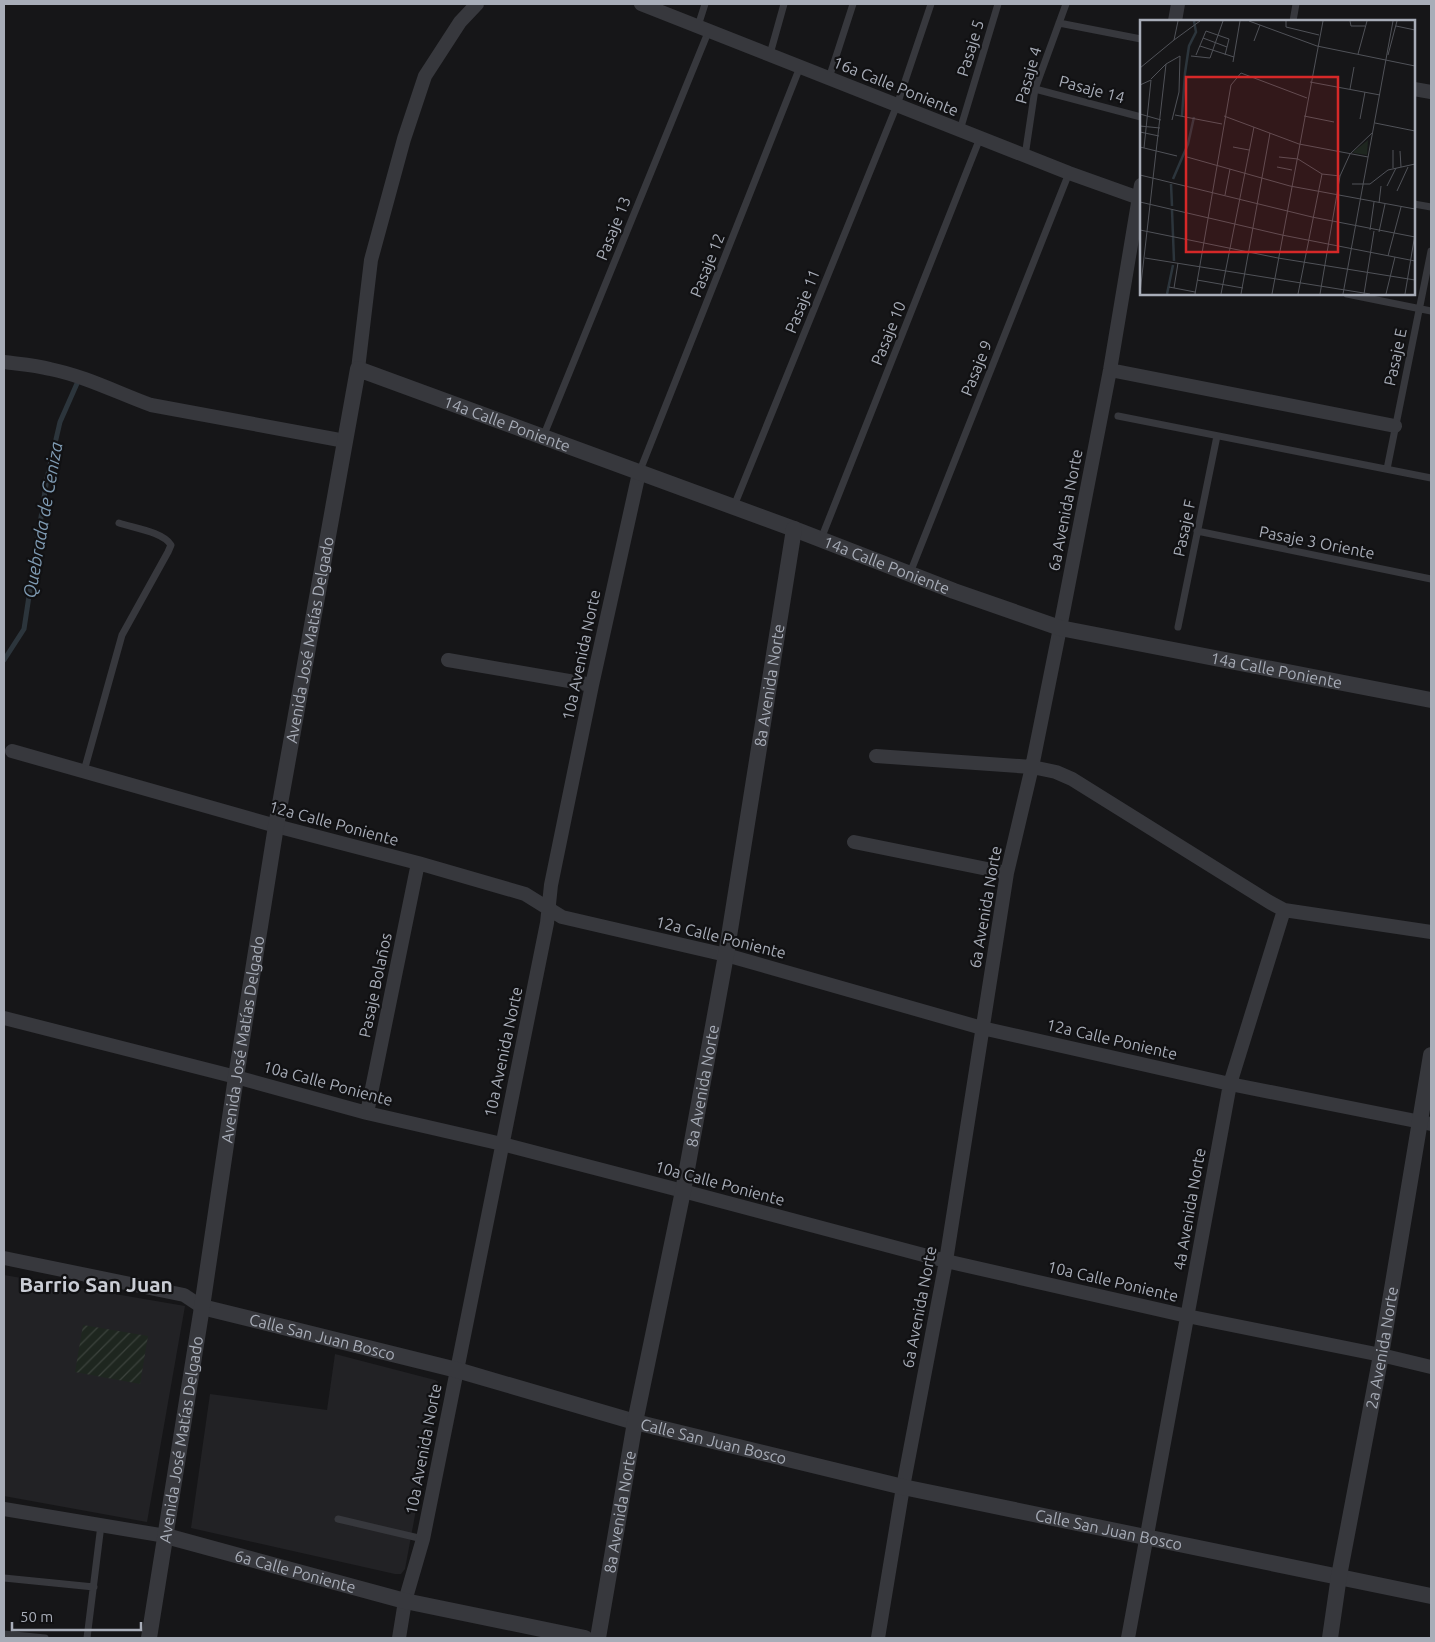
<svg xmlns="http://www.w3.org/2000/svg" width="1435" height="1642" viewBox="0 0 1435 1642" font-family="Ubuntu,sans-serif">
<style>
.built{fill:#222225}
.garden{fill:url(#garden-furrows)}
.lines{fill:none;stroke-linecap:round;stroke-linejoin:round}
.stream{stroke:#2c353c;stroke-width:5}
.service{stroke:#37383d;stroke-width:7}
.minor{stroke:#37383d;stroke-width:14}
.tertiary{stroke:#37383d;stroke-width:16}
.labels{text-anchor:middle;stroke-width:4.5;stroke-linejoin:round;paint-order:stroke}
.street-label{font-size:16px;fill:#a8adb8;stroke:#111113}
.water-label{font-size:18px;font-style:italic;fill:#7f9bb3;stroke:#111113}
.district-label{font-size:21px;font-weight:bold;fill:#c9ccd4;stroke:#111113}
.inset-river{fill:none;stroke:#2c353c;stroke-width:2.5}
.inset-road{fill:none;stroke:#505258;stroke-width:1}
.view{fill:#d62828;fill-opacity:0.15;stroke:#d62828;stroke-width:2.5}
.inset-edge{fill:none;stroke:#a8adb8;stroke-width:2.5}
</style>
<defs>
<pattern id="garden-furrows" width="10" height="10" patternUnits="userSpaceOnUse" patternTransform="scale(1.25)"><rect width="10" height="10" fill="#1e261f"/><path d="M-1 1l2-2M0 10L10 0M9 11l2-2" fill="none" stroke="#3c433d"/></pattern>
</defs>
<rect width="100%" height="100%" fill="#161618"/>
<!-- built -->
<path class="built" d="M4,1275L185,1306L147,1522L4,1496Z
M335,1354L435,1380L438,1382L439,1386L405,1569L401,1574H395L191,1528L210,1394L327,1410Z"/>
<!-- garden -->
<path class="garden" d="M83,1325L148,1336L140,1384L75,1372Z"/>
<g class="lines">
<!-- stream -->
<path class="stream" d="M4,660L24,629L47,478L60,422L79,379"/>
<!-- service -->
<path class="service" d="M1293,21L1296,4
M1059,23L1141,39
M698,26L705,4
M770,54L784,4
M829,78L853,4
M1035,89L1141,117
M960,130L998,4
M1025,156L1035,89L1066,4
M1414,204L1431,207
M1347,294L1431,311
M1118,416L1431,478
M543,437L709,30
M1387,469L1431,251
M639,473L800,67
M734,506L897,105L931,4
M1197,531L1431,579
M821,539L980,138
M910,573L1069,173
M1178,627L1217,436
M84,771L122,635L168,552L171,545C163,532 134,528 119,523
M338,1519L423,1539
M4,1578L94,1587
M4,1634L45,1638
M87,1638L101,1525"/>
<!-- minor -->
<path class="minor" d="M641,4L1069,173L1139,198
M1175,21L1178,4
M1414,89L1431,92
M4,362C19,364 35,365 50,369C85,376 118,393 151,405L345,441
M358,369L371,260L404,139L425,76L460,22L477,4
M1110,370L1395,426
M448,660L592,685
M12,751L276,826L418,863L525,894L562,917L726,955L982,1028L1230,1084L1431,1124
M876,756L1032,767L1056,772L1072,779L1271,903L1284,910L1431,932
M854,842L1007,873
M4,1018L236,1077L367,1113L502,1144L683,1191L946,1261L1187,1316L1381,1355L1431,1367
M367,1113L418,863
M4,1258L184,1295L202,1307
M4,1509L166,1536
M399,1638L405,1601L423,1539L547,923L551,885L592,685L639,473
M878,1638L903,1487L946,1261L1007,873L1032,767L1060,628L1110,370L1141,185
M1128,1638L1230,1084L1284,910"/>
<!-- tertiary -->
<g class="tertiary">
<path id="s1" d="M202,1307L457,1370L635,1422L903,1487L1431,1596"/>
<path id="s2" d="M166,1536L405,1601L585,1638"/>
<path id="s3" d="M149,1638L202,1307L236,1077L276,826L358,369L794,529L954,591L1060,628L1431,700"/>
<path id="s4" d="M598,1638L635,1422L683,1191L726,955L794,529"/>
<path id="s5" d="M1330,1638L1339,1576L1381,1355L1431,1055"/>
</g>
</g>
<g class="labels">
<!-- street labels -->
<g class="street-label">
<text transform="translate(970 48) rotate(-73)" y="6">Pasaje 5</text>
<text transform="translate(1028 75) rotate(-74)" y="6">Pasaje 4</text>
<text transform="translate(896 86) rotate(22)" y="6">16a Calle Poniente</text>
<text transform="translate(1092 89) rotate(15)" y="6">Pasaje 14</text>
<text transform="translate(613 228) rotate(-68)" y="6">Pasaje 13</text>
<text transform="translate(707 265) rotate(-68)" y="6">Pasaje 12</text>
<text transform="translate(802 301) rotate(-68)" y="6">Pasaje 11</text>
<text transform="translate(888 333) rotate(-68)" y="6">Pasaje 10</text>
<text transform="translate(1395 357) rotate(-78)" y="6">Pasaje E</text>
<text transform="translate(976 368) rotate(-68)" y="6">Pasaje 9</text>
<text dy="6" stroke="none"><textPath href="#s3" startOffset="1445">14a Calle Poniente</textPath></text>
<text transform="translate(1065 510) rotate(-79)" y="6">6a Avenida Norte</text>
<text transform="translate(1184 528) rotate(-78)" y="6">Pasaje F</text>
<text transform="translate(1317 542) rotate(11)" y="6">Pasaje 3 Oriente</text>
<text dy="6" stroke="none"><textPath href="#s3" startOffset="1850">14a Calle Poniente</textPath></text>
<text dy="6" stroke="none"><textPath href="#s3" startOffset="1011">Avenida José Matías Delgado</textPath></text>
<text transform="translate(581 655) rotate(-78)" y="6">10a Avenida Norte</text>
<text dy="6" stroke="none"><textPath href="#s3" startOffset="2255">14a Calle Poniente</textPath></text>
<text dy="6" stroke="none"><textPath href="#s4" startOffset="968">8a Avenida Norte</textPath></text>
<text transform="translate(334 823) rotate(15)" y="6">12a Calle Poniente</text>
<text transform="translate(985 907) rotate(-80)" y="6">6a Avenida Norte</text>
<text transform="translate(721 937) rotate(14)" y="6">12a Calle Poniente</text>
<text transform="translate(375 985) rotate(-78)" y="6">Pasaje Bolaños</text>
<text dy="6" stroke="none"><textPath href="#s3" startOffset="606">Avenida José Matías Delgado</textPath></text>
<text transform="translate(1112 1039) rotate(13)" y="6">12a Calle Poniente</text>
<text transform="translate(503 1052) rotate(-78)" y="6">10a Avenida Norte</text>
<text transform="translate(328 1083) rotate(15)" y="6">10a Calle Poniente</text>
<text dy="6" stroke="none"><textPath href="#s4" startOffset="562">8a Avenida Norte</textPath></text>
<text transform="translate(720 1183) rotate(15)" y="6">10a Calle Poniente</text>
<text transform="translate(1189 1209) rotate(-80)" y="6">4a Avenida Norte</text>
<text transform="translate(1113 1281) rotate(13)" y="6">10a Calle Poniente</text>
<text transform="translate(919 1307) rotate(-79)" y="6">6a Avenida Norte</text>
<text dy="6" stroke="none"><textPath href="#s1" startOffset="124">Calle San Juan Bosco</textPath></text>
<text dy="6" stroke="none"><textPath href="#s5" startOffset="295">2a Avenida Norte</textPath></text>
<text dy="6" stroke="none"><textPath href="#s3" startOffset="201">Avenida José Matías Delgado</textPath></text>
<text dy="6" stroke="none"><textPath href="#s1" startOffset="529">Calle San Juan Bosco</textPath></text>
<text transform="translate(423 1449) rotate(-79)" y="6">10a Avenida Norte</text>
<text dy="6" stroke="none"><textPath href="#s4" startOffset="128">8a Avenida Norte</textPath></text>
<text dy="6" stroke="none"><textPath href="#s1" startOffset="934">Calle San Juan Bosco</textPath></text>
<text dy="6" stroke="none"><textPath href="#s2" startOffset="134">6a Calle Poniente</textPath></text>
</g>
<!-- water labels -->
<g class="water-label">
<text transform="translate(43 520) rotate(-80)" y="6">Quebrada de Ceniza</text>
</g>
<!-- district labels -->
<g class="district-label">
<text x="96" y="1292">Barrio San Juan</text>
</g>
</g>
<!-- overview -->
<g transform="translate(1140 20)">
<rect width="275" height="275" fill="#161618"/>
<path d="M228,120L227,135L214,133L213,132Z" fill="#1e261f"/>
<path class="inset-river" d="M42,96L45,53L49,26L56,12L54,1M33,159L48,124L54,97M31,164L32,186M32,190L34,241M27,274L33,245"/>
<path class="inset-road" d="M109,1L177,26L275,46M146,1V7L179,15M210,1L211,6H225M256,6L275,10M63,18L87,27M34,20L60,1M114,21L120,5M60,26L94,37M218,34L227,1M56,35L66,11L89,19L85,35M248,35L257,1M51,36L70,38L83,1M93,42L100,1M0,48L34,20L38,1M11,59L26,44M170,62L240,75M0,65L11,60L4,128M210,69L214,47M0,94L21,100M35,95L82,104M84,96L159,124L228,137M164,96L194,102M220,99L225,72M235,103L275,111M0,106L20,108M0,112L19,116M0,127L37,136M93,127L109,130M253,130V148M260,131L261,147M47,137L150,166L275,189M139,137L158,139L182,154L200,156M137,147L152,150M0,155L172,197L275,217M212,164H230L248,150L275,144M247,166L256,148M257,171L268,147M85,175L90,149M0,182L142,215L275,241M239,183L241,166M0,210L138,238L275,260M230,210L234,182M239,212L245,184M248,236L261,187M5,238L230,274M57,260L103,268M29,267L55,272M34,268L38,243M0,273L26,44L40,36L39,72L32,100M55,274L91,65L101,53L167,78M81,274L114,107M101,274L130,113M132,274L183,1M158,274L182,154M180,274L200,156L210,134L232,113M203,274L253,1M224,274L234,211M246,274L255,237M265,274L275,214"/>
<path class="view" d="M46,57H198V232H46Z"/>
<rect width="275" height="275" class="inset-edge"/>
</g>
<!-- border -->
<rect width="1435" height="1642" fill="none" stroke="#a8adb8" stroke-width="10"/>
<!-- scale -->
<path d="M12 1622v8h129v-8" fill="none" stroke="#a8adb8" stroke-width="2.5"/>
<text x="20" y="1622" font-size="15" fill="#a8adb8" stroke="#111113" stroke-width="4" paint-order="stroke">50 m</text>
</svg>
